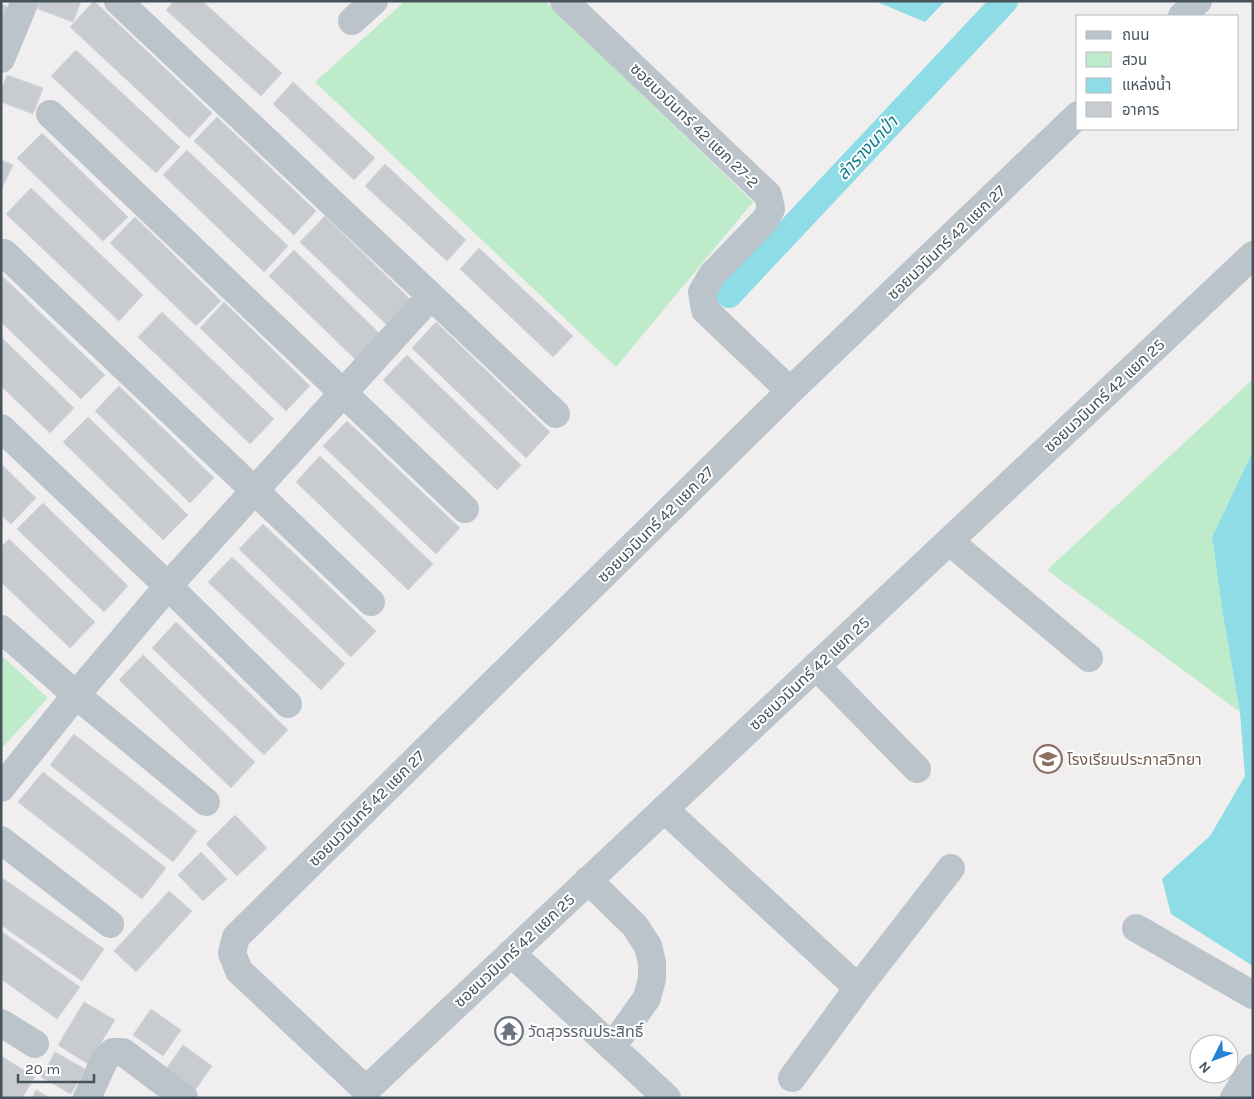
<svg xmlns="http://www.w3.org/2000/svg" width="1254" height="1099" viewBox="0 0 1254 1099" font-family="Karla,'Noto Sans Thai',sans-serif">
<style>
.green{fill:#beeccb}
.water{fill:#8edce6}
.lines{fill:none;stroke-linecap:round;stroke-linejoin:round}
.canal{stroke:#8edce6;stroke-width:26}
.building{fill:#c8ccd0;stroke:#d2d5d9}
.street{stroke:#bac4ca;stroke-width:28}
.labels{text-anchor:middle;stroke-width:4;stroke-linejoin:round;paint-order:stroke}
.street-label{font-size:16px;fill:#47535a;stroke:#fff}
.education-label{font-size:16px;fill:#785e54;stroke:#fff;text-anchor:start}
.worship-label{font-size:16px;fill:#5b616d;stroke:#fff;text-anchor:start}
.water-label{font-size:18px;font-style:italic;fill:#147d8a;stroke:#fff}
</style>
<rect width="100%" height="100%" fill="#f0eeee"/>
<!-- green -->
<path class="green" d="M405,1H545L753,202L616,367L315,82Z
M1253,379V451L1212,537L1223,615L1240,712L1047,570Z
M1,655L48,698L1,749Z"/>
<!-- water -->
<path class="water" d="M875,1H945L925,22Z
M1253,451V966L1171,914L1162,879L1210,836L1245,776L1240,712L1223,615L1212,537Z"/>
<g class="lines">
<!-- canal -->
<path class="canal" d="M729,295L1005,1"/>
</g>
<!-- building -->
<path class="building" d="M40,1H81L73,22L38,9Z
M94,1L212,113L189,138L70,27Z
M174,1H202L282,73L261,96L166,10Z
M1,4L18,12L1,48Z
M76,50L180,147L156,173L51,76Z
M7,75L43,88L33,114L1,102V91Z
M293,82L375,158L354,180L273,104Z
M217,117L316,211L294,235L194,141Z
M42,133L128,217L103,241L17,158Z
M187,150L288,246L264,272L163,175Z
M1,160L13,165L1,190Z
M385,164L466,240L447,261L365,186Z
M31,188L143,295L119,321L6,214Z
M325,216L411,300L387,325L300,242Z
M135,217L221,301L196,326L110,243Z
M479,248L573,336L553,357L460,269Z
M294,250L380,334L355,359L269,276Z
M1,275L105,375L81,399L1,322Z
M224,302L310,386L286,411L200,328Z
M162,312L274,419L250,444L138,337Z
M436,322L550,432L526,458L412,348Z
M1,337L74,408L50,433L1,386Z
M407,355L521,465L497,490L383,380Z
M119,386L214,478L190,503L95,411Z
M88,417L188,515L163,540L63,442Z
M347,421L460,528L436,554L323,446Z
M320,456L433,564L408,590L296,482Z
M1,464L36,498L11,524L1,515Z
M43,503L128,586L104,612L17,529Z
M263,524L376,631L351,657L239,549Z
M9,539L95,622L70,648L1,582V547Z
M232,557L345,664L321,690L208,582Z
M176,622L288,730L264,755L152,648Z
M143,655L255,762L231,788L119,680Z
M74,734L197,831L173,862L50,765Z
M43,772L166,868L142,899L18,802Z
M235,815L267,848L237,876L206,844Z
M201,852L227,879L203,901L178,875Z
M1,877L104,949L82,981L1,925Z
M169,891L192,911L136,972L114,951Z
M1,931L80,987L57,1019L1,979Z
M84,1002L115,1020L88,1064L58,1045Z
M151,1009L181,1030L163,1056L133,1035Z
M183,1045L212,1066L193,1093L164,1072Z
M55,1052L85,1069L71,1094L41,1077Z
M1,1056L35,1077L22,1098H1Z
M36,1090L50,1098H32Z"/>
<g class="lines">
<!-- street -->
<path class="street" d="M118,1L556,414
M564,1L768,195L771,209L766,219L712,275L702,292L705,310L790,391
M1182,16L1198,1
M352,21L374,1
M1,59L25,1
M50,114L465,509
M1078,115L790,391L236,937L232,953L239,971L366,1090L1253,255
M4,253L255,491L371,602
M1,428L168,586L288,704
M949,541L1089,658
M1,629L76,695L206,802
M816,666L917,769
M1,788L76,695L168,586L431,296
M664,809L858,988
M1,840L110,924
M588,880L635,926L648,946L652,962V979L647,998L612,1047
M1136,928L1253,995
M511,953L667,1098
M1,1023L35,1044
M792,1078L858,988L951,868
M87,1098L105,1059L113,1052H123L184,1098
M1234,1098L1253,1068"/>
</g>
<!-- icons -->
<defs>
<symbol id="school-ring" viewBox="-11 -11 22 22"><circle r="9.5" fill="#fff" stroke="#8d6e63" stroke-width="1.5"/><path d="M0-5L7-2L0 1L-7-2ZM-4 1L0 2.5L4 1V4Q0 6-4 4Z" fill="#8d6e63"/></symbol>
<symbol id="temple-ring" viewBox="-11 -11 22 22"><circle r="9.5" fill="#fff" stroke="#6b7280" stroke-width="1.5"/><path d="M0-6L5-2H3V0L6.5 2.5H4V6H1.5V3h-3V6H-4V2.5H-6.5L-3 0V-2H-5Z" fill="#6b7280"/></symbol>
</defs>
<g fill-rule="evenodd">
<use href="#school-ring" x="1032" y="743" width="32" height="32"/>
<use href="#temple-ring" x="493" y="1015" width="32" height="32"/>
</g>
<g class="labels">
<!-- street labels -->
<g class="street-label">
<text transform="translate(695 125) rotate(44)" y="6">ซอยนวมินทร์ 42 แยก 27-2</text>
<text transform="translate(946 242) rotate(-44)" y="6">ซอยนวมินทร์ 42 แยก 27</text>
<text transform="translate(1104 395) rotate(-43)" y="6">ซอยนวมินทร์ 42 แยก 25</text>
<text transform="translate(655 524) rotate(-45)" y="6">ซอยนวมินทร์ 42 แยก 27</text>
<text transform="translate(809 673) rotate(-43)" y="6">ซอยนวมินทร์ 42 แยก 25</text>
<text transform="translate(366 808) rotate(-45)" y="6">ซอยนวมินทร์ 42 แยก 27</text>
<text transform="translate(514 950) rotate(-43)" y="6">ซอยนวมินทร์ 42 แยก 25</text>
</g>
<!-- education labels -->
<g class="education-label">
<text x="1067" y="765">โรงเรียนประภาสวิทยา</text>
</g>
<!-- worship labels -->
<g class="worship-label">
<text x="528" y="1037">วัดสุวรรณประสิทธิ์</text>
</g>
<!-- water labels -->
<g class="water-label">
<text transform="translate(867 148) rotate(-47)" y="6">ลำรางนาป่า</text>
</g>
</g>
<!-- border -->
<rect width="1254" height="1099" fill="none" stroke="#47535a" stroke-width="5"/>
<!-- legend -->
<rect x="1076" y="15" width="162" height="115" fill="#ffffff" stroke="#b5babd"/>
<rect x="1086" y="31" width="25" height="8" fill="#bac4ca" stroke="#b5babd"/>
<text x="1122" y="40" font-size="15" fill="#47535a">ถนน</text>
<rect x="1086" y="52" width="25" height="15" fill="#beeccb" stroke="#b5babd"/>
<text x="1122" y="65" font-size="15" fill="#47535a">สวน</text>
<rect x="1086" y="78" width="25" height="15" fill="#8edce6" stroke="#b5babd"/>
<text x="1122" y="90" font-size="15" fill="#47535a">แหล่งน้ำ</text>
<rect x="1086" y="102" width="25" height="15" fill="#c8ccd0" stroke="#b5babd"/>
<text x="1122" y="115" font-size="15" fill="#47535a">อาคาร</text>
<!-- north arrow -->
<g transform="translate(1214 1059) rotate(228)"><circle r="24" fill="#ffffff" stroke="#b5babd"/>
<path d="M0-4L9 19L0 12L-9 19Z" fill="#2482d4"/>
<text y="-8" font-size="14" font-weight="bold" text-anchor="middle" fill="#47535a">N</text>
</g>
<!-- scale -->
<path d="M18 1074v8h76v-8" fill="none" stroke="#47535a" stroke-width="2.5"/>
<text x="25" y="1074" font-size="15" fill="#47535a" stroke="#ffffff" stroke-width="4" paint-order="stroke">20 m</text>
</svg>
